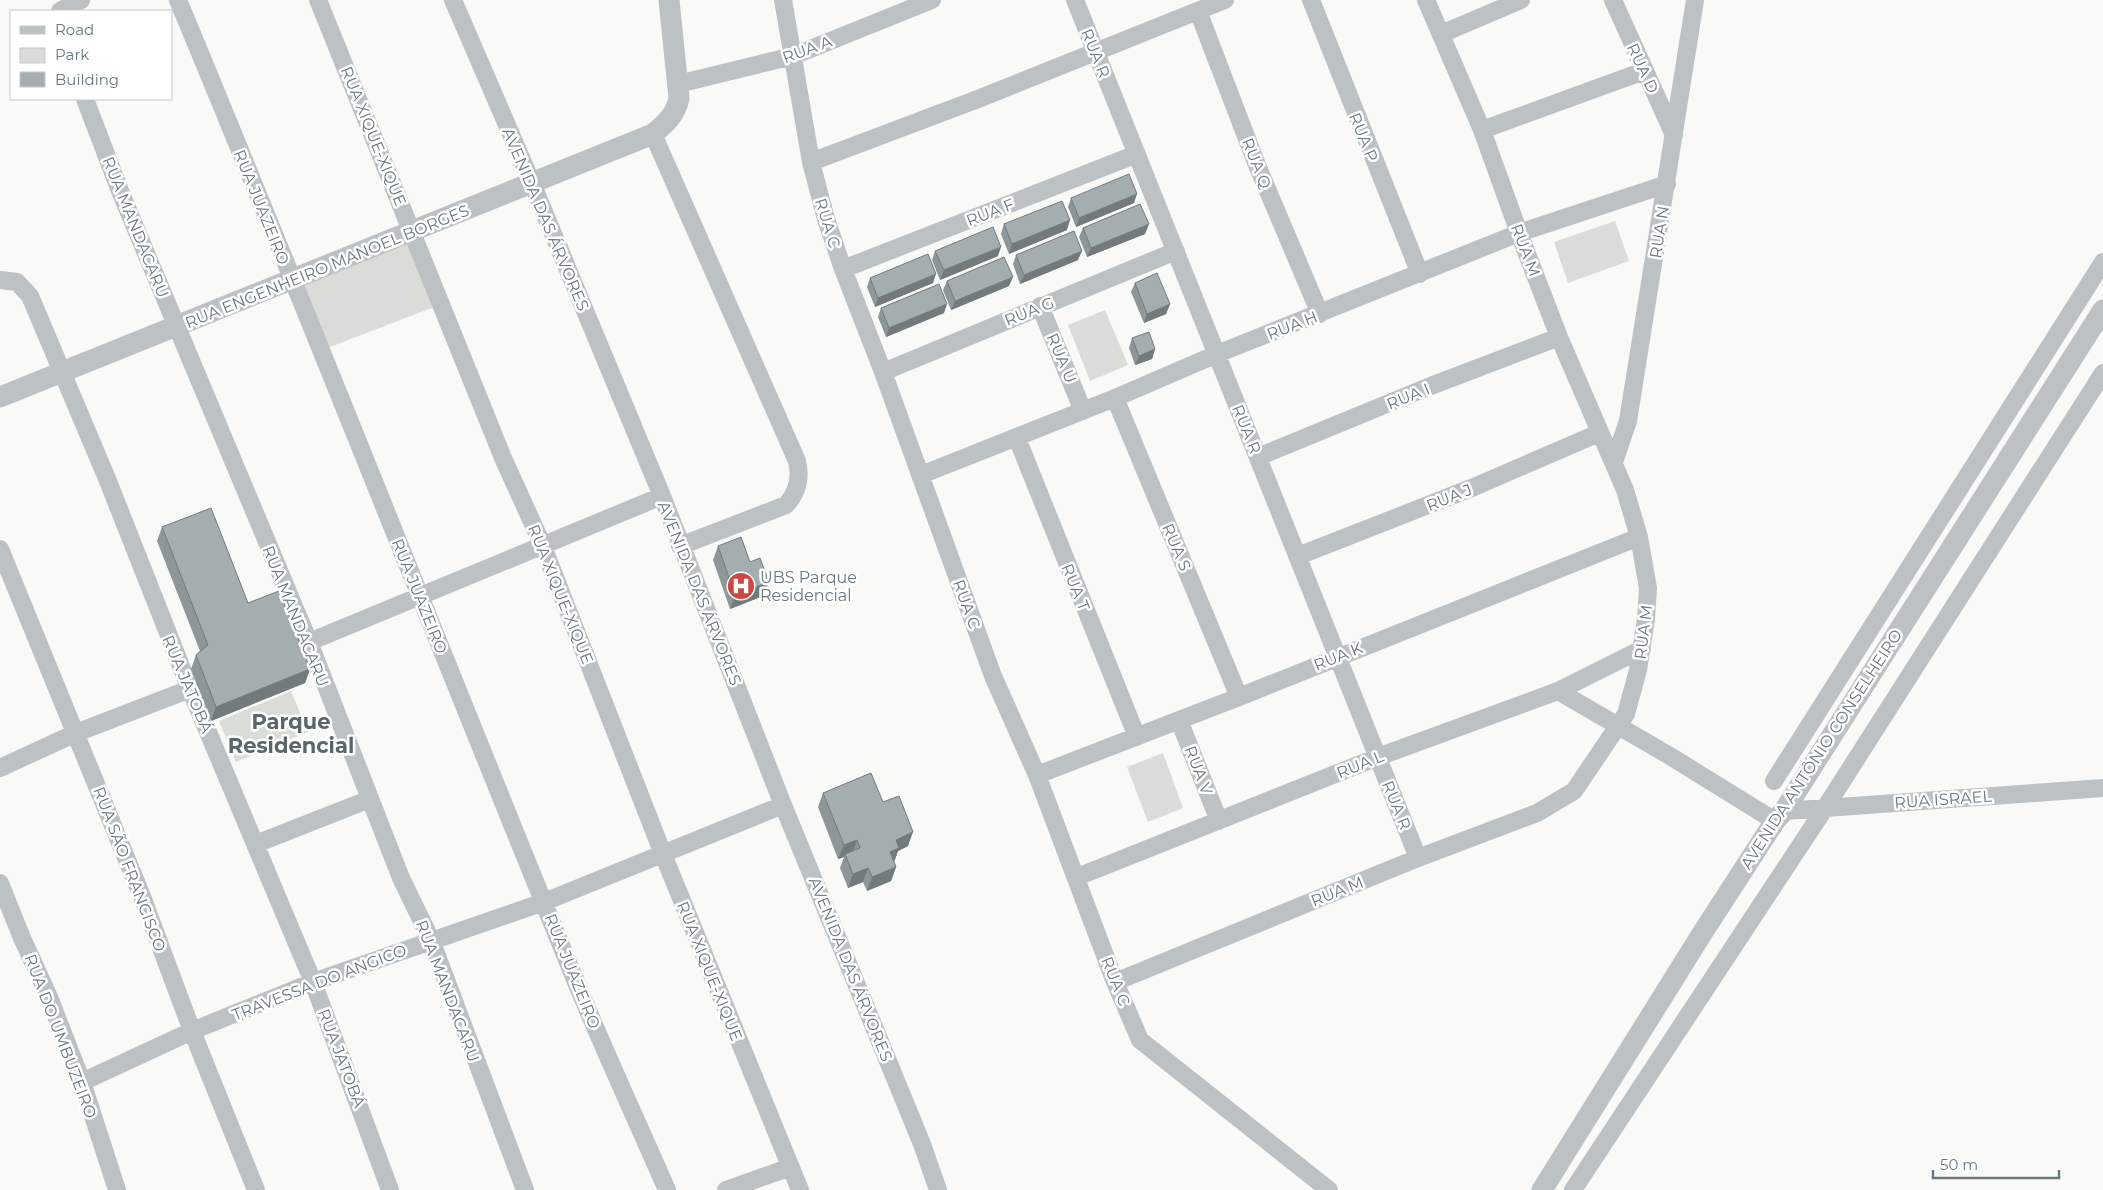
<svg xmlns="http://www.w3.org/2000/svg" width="2103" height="1190" viewBox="0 0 2103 1190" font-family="Montserrat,sans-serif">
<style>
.green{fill:#daddd7}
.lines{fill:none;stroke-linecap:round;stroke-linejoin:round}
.minor{stroke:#bcc2c4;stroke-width:18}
.tertiary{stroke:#bcc2c4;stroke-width:21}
.wall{fill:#8d9698}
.shaded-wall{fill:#737a7c}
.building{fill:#a4aeb1;stroke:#737a7c}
.labels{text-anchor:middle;stroke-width:5;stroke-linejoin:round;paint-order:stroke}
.street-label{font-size:16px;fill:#67797e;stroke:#fff}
.poi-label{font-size:16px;fill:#67797e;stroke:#fff;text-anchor:start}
.district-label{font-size:21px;font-weight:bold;fill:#59666a;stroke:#fff}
</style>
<rect width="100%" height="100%" fill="#f9f9f7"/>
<!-- green -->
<path class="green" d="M1615,221L1629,261L1568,283L1554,242Z
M409,242L434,307L325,349L301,284Z
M1105,310L1128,365L1090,381L1068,325Z
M291,691L308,732L236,762L219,721Z
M1163,753L1183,808L1148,822L1127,767Z"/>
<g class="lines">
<!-- minor -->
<path class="minor" d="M178,0C313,324 441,652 574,977C603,1048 636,1119 667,1190
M318,0L503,458L542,544L663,854L800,1190
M453,0L532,183L662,496L783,805L922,1144L938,1190
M783,0L811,162L826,219L843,269L883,372L993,676L1037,775L1115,982L1140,1040L1329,1190
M1075,0L1418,858
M1311,0L1420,274
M1613,0L1674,135
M60,11L81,0
M1198,11L1257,165L1320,314
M1441,34L1521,0
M678,84L793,56L932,0
M85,99L120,191L309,642L401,878L431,940L525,1190
M1482,130L1644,71
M653,134L797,461C801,478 798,492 786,505L680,546
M811,162L978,99L1225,0
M843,269L1137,154
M0,280L17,282L30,296L108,481L190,689L313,982L390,1190
M1040,306L1083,411
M883,372L1176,251
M1115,398L1239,697
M1017,438L1137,737
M1258,457L1428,387L1559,337
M1614,462L1628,421L1695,0
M921,475L1115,398L1217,354L1519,233L1667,184
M0,549L141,894L192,1031L256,1190
M1298,556L1474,487L1599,433
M309,642L662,496
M1558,691L1670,756L1775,821
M1179,720L1219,821
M0,768L76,733L190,689
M1037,775L1239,697L1639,537
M1774,781L2103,262
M1784,811L2103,788
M256,844L370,799
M1077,877L1378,757L1558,691L1642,649
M0,883L22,938L49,997L82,1082L117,1190
M1115,982L1418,858L1537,813L1574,791L1626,714L1638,670L1646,619L1648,588L1639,537L1625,490L1559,337L1519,233L1482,130L1426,0
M82,1082L192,1031L313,982L544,902L783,805
M726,1190L791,1167
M1573,1190L1825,808L2103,373"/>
<!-- tertiary -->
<path class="tertiary" d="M0,397L653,134C665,124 676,115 679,98L669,0
M1542,1190L1703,932L1775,821L1784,811L2103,310"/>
</g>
<!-- wall -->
<path class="wall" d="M1071,198L1134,203L1076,227L1068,207Z
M1004,224L1067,230L1009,254L1001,234Z
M1083,228L1145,234L1087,257L1079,237Z
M935,251L998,256L940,280L932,260Z
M1016,255L1078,260L1020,284L1013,264Z
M870,278L933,283L875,307L867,287Z
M947,281L1009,286L951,310L943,290Z
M1135,283L1170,304L1166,314L1144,323L1131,292Z
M881,308L944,313L886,337L878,317Z
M1132,338L1155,349L1152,359L1135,365L1129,348Z
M162,527L248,603L310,669L305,683L211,721L191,669L196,655L200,651L157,541Z
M718,546L750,562L769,582L763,596L730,609L713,560Z
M823,793L883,802L908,846L898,851L894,862L896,867L891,881L867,891L863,882L848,888L840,868L844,857L838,859L818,807Z"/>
<!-- shaded-wall -->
<path class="shaded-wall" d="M1137,194L1134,203L1076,227L1079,218Z
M1070,220L1067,230L1009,254L1012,244Z
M1149,224L1145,234L1087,257L1091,248Z
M1001,247L998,256L940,280L944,270Z
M1082,251L1078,260L1020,284L1024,275Z
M936,274L933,283L875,307L878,298Z
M1013,277L1009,286L951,310L955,301Z
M947,304L944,313L886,337L889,328Z
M1170,304L1166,314L1144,323L1147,314Z
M1155,349L1152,359L1135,365L1139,356Z
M769,582L763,596L730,609L735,595Z
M310,669L305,683L211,721L216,707Z
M913,832L908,846L898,851L894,862L890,852L896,840Z
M857,840L852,854H845L844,857L838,859L844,845Z
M896,867L891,881L867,891L872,877Z
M868,868L863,882L848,888L853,874Z"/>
<!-- building -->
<path class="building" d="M1129,174L1137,194L1079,218L1071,198Z
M1062,201L1070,220L1012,244L1004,224Z
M1140,204L1149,224L1091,248L1083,228Z
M993,227L1001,247L944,270L935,251Z
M1074,231L1082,251L1024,275L1016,255Z
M928,254L936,274L878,298L870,278Z
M1004,257L1013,277L955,301L947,281Z
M1157,273L1170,304L1147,314L1135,283Z
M939,284L947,304L889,328L881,308Z
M1149,332L1155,349L1139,356L1132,338Z
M211,508L248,603L279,591L310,669L216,707L196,655L208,645L162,527Z
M741,537L750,562L760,558L769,582L735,595L718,546Z
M871,773L883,802L899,796L913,832L896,840L899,848L890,852L896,867L872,877L868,868L853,874L845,854L860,848L857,840L844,845L823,793Z"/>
<!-- icons -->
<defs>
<symbol id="hospital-disc" viewBox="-11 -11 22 22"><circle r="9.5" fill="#ce4743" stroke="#fff"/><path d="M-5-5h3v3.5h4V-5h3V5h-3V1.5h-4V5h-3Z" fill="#fff"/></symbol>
</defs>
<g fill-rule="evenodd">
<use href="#hospital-disc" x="725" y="570" width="32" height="32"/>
</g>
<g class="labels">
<!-- street labels -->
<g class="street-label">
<text transform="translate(807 49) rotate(-20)" y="6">RUA A</text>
<text transform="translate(1096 53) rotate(68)" y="6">RUA R</text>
<text transform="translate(1643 68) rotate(65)" y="6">RUA D</text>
<text transform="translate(374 136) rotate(68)" y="6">RUA XIQUE-XIQUE</text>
<text transform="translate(1364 137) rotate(68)" y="6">RUA P</text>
<text transform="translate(1257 163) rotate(68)" y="6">RUA Q</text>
<text transform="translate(262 207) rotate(68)" y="6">RUA JUAZEIRO</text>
<text transform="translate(990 212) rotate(-21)" y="6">RUA F</text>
<text transform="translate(546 219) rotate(67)" y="6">AVENIDA DAS ÁRVORES</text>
<text transform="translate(828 223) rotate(73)" y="6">RUA C</text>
<text transform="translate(136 227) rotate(68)" y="6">RUA MANDACARU</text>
<text transform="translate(1659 232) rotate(-81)" y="6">RUA N</text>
<text transform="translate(1526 250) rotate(69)" y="6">RUA M</text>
<text transform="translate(327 266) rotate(-22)" y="6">RUA ENGENHEIRO MANOEL BORGES</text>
<text transform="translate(1029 311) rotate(-22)" y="6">RUA G</text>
<text transform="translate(1292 325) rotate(-21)" y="6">RUA H</text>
<text transform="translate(1062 358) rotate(67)" y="6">RUA U</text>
<text transform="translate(1408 396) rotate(-22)" y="6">RUA I</text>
<text transform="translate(1247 429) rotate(68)" y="6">RUA R</text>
<text transform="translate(1449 497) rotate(-22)" y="6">RUA J</text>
<text transform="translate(1177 547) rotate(67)" y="6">RUA S</text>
<text transform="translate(1076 587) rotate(68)" y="6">RUA T</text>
<text transform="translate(700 593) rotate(68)" y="6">AVENIDA DAS ÁRVORES</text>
<text transform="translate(561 594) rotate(68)" y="6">RUA XIQUE-XIQUE</text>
<text transform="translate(420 596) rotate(68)" y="6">RUA JUAZEIRO</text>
<text transform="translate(967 604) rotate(70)" y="6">RUA C</text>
<text transform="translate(296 616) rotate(68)" y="6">RUA MANDACARU</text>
<text transform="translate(1643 632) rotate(-83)" y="6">RUA M</text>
<text transform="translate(1338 656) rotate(-22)" y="6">RUA K</text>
<text transform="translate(188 684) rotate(67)" y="6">RUA JATOBÁ</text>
<text transform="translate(1821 749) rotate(-57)" y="6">AVENIDA ANTÔNIO CONSELHEIRO</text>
<text transform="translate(1360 764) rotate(-22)" y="6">RUA L</text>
<text transform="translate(1199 770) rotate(69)" y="6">RUA V</text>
<text transform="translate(1943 799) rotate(-4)" y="6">RUA ISRAEL</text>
<text transform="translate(1397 805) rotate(68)" y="6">RUA R</text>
<text transform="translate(130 869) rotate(69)" y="6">RUA SÃO FRANCISCO</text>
<text transform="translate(1337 891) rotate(-22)" y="6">RUA M</text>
<text transform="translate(851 969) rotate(68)" y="6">AVENIDA DAS ÁRVORES</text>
<text transform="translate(573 971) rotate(68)" y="6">RUA JUAZEIRO</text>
<text transform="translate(710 971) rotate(68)" y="6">RUA XIQUE-XIQUE</text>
<text transform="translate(1116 981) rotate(68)" y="6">RUA C</text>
<text transform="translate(319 982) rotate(-21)" y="6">TRAVESSA DO ANGICO</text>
<text transform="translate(448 991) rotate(69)" y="6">RUA MANDACARU</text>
<text transform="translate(61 1036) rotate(69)" y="6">RUA DO UMBUZEIRO</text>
<text transform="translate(342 1058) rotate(69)" y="6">RUA JATOBÁ</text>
</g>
<!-- poi labels -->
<g class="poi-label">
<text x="760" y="583">UBS Parque<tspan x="760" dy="18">Residencial</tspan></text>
</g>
<!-- district labels -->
<g class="district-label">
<text x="291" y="729">Parque<tspan x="291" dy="24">Residencial</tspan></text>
</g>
</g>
<!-- legend -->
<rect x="10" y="10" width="162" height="90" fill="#ffffff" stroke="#c2c9cb"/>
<rect x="20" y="26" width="25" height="8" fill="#bcc2c4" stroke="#c2c9cb"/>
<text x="55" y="35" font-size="15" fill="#67797e">Road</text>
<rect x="20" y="48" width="25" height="15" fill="#daddd7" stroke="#c2c9cb"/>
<text x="55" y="60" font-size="15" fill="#67797e">Park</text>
<rect x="20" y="72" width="25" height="15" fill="#a4aeb1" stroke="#c2c9cb"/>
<text x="55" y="85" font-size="15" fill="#67797e">Building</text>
<!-- scale -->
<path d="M1933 1170v8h126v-8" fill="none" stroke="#67797e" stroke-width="2.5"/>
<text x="1940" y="1170" font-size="15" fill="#67797e" stroke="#ffffff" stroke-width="4" paint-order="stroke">50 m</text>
</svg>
